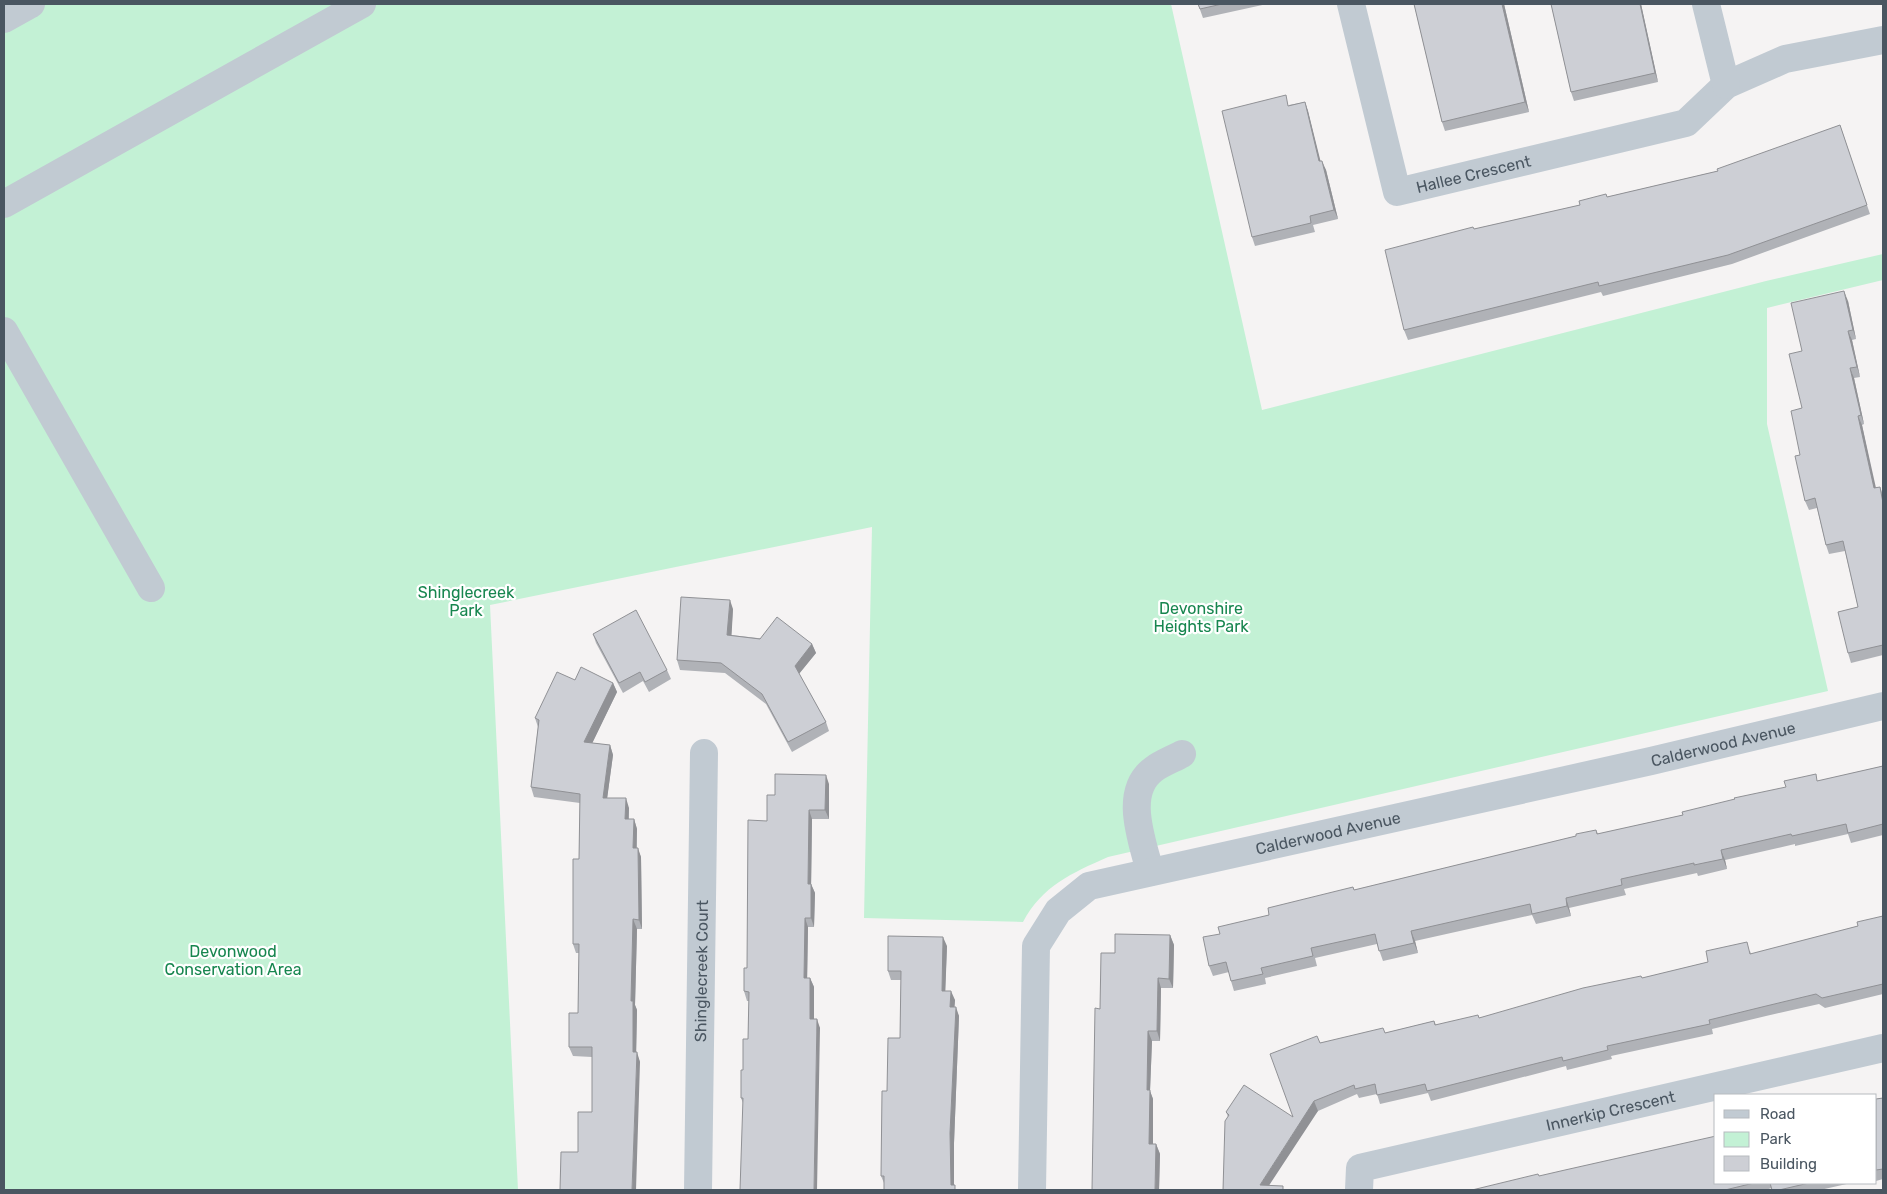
<svg xmlns="http://www.w3.org/2000/svg" width="1887" height="1194" viewBox="0 0 1887 1194" font-family="Rubik,sans-serif">
<style>
.green{fill:#c3f1d5}
.lines{fill:none;stroke-linecap:round;stroke-linejoin:round}
.minor{stroke:#c1cad2;stroke-width:28}
.wall{fill:#b0b2b7}
.shaded-wall{fill:#909195}
.building{fill:#cdcfd5;stroke:#909195}
.labels{text-anchor:middle;stroke-width:4.5;stroke-linejoin:round;paint-order:stroke}
.street-label{font-size:16px;fill:#4a5661;stroke:#fff}
.park-label{font-size:16px;fill:#17864f;stroke:#fff}
</style>
<rect width="100%" height="100%" fill="#f5f3f3"/>
<!-- green -->
<path class="green" d="M4,4H1171L1262,410L1766,281L1883,254V280L1767,308V424L1828,691L1108,857C1072,873 1042,886 1023,922L864,918L872,527L490,605L518,1190H4Z"/>
<g class="lines">
<!-- minor -->
<g class="minor">
<path id="s1" d="M1351,4L1397,192L1686,123L1726,85L1785,59L1883,40"/>
<path d="M1706,4L1726,85"/>
<path d="M4,19L31,4"/>
<path d="M4,204L362,4"/>
<path d="M4,331L151,588"/>
<path d="M1150,872C1143,842 1122,792 1154,769C1162,763 1173,759 1182,754"/>
<path id="s2" d="M698,1190L704,753"/>
<path id="s3" d="M1032,1190L1036,946L1058,911L1089,886L1651,761L1883,706"/>
<path id="s4" d="M1359,1190L1360,1168L1883,1048"/>
</g>
</g>
<!-- wall -->
<path class="wall" d="M1198,4H1267L1203,18Z
M1414,4H1504L1529,112L1445,131L1442,122Z
M1551,4H1641L1658,82L1574,101L1571,92Z
M1305,102L1308,111L1320,161L1326,170L1338,219L1313,225L1315,232L1255,246L1252,237L1289,105Z
M1840,125L1870,214L1732,264L1603,296L1601,292L1408,340L1404,330L1474,229L1580,205L1607,197L1718,171Z
M1848,301L1856,339L1852,340L1860,377L1854,378L1864,424L1862,425L1875,488L1880,487L1883,495V655L1851,663L1848,653L1858,607L1845,551L1829,554L1826,545L1817,508L1809,510L1805,501L1800,455L1802,408V351Z
M733,609L731,635L812,644L816,653L799,674L826,722L829,731L792,752L766,704L725,673L680,670L677,660Z
M593,634L667,670L671,679L649,692L643,681L623,693L596,643Z
M575,680L613,683L617,692L592,743L610,745L613,755L607,798L629,808V819H634L637,829V848L641,857L642,929H637L635,1005L637,1010L636,1052L640,1062L578,1152L592,1112V1057L573,1056L569,1047L578,1013L579,953H576L573,944L579,859L580,803L534,797L531,787L538,727L535,718Z
M1883,766V835L1851,843L1848,834L1795,846V844L1725,860L1727,869L1698,876L1697,873L1624,889L1626,895L1569,908L1571,916L1536,924L1532,915L1415,941L1418,953L1383,961L1377,944L1315,958L1317,966L1265,978L1266,984L1234,991L1231,981L1229,972L1213,976L1209,966L1220,934L1269,915L1354,890L1576,836L1596,830L1598,834L1683,815L1818,781Z
M829,784V819H812L811,884L815,893L814,927H808L807,978H810L814,987V1019L820,1028L743,1103L741,1098L743,1070L748,1039L749,1001H747L744,991L767,821L775,795Z
M1883,916V994L1825,1008L1819,1004L1766,1016L1712,1029L1713,1034L1611,1056L1612,1059L1567,1070L1566,1066L1431,1101L1428,1093L1380,1104L1377,1094L1359,1098L1357,1094L1318,1111L1223,1190L1228,1117L1226,1112L1293,1117L1320,1043L1385,1033L1434,1021L1436,1025L1479,1018L1708,962L1750,951L1751,954L1858,926Z
M1170,935L1174,945L1173,988H1161L1160,1041H1152L1150,1091L1153,1099V1144H1156L1160,1154L1159,1190L1100,1009L1115,953Z
M947,946L945,991L955,1000L954,1007L959,1016L954,1143V1185L884,1183L881,1176L887,1091L900,1038L901,980H891L888,971Z
M1883,1098V1179L1876,1181V1099Z
M1539,1176L1716,1183H1851L1820,1190H1772V1188L1765,1190H1472Z"/>
<!-- shaded-wall -->
<path class="shaded-wall" d="M1502,4H1504L1529,112L1525,102Z
M1640,4H1641L1658,82L1655,73Z
M1305,102L1308,111L1323,171L1319,161Z
M1322,161L1326,170L1338,219L1334,210Z
M1844,291L1848,301L1856,339L1853,330Z
M1848,331L1852,340L1860,377L1857,367Z
M1850,368L1854,378L1864,424L1861,415Z
M1858,416L1862,425L1878,497L1874,488Z
M730,600L733,609L731,645L727,635Z
M812,644L816,653L798,675L795,666Z
M613,683L617,692L588,752L584,742Z
M610,745L613,755L606,807L603,798Z
M826,775L829,784V819L825,810Z
M626,798L629,808L628,828L625,819Z
M809,810L812,819L811,893L808,884Z
M634,819L637,829L636,857L633,848Z
M638,848L641,857L642,929L639,920Z
M1721,850L1725,860L1727,869L1723,859Z
M811,884L815,893L814,927L811,918Z
M1566,898L1569,908L1571,916L1567,906Z
M805,918L808,927L807,987L804,978Z
M633,919L637,929L635,1005L637,1010L636,1062L633,1052L631,1001Z
M1411,931L1415,941L1418,953L1414,943Z
M1170,935L1174,945L1173,988L1169,979Z
M943,937L947,946L945,1000L942,991Z
M810,978L814,987V1028L810,1019Z
M1158,978L1161,988L1160,1041L1157,1031Z
M951,991L955,1000L954,1016L950,1007Z
M956,1007L959,1016L954,1143V1190L951,1185L950,1133Z
M817,1019L820,1028L817,1190H814Z
M1148,1031L1152,1041L1150,1091L1153,1099V1154L1149,1144L1147,1090Z
M637,1052L640,1062L636,1190H632Z
M1314,1101L1318,1111L1266,1190L1260,1185Z
M1156,1144L1160,1154L1159,1190H1155Z"/>
<!-- building -->
<path class="building" d="M1198,4H1222L1200,9Z
M1414,4H1502L1525,102L1442,122Z
M1551,4H1640L1655,73L1571,92Z
M1286,95L1288,106L1305,102L1319,161H1322L1334,210L1310,216L1311,223L1252,237L1222,111Z
M1840,125L1867,205L1728,255L1599,286L1598,282L1404,330L1385,250L1473,227L1474,229L1580,205L1579,201L1606,194L1607,197L1718,171L1717,169Z
M1844,291L1853,330L1848,331L1857,367L1850,368L1861,415L1858,416L1874,488L1880,487L1883,503V645L1848,653L1838,612L1858,607L1843,541L1826,545L1815,498L1805,501L1795,456L1800,455L1791,411L1802,408L1789,354L1802,351L1791,303Z
M681,597L730,600L727,635L760,639L777,617L812,644L795,666L826,722L788,742L762,694L721,663L677,660Z
M636,610L667,670L645,682L640,672L619,683L593,634Z
M581,667L613,683L584,742L610,745L603,798H626L625,819H634L633,848H638L639,920L633,919L631,1001H633V1052H637L632,1190H560L561,1152H578V1112H592V1047H569V1013H578L579,944H573V859H579L580,794L531,787L539,720L535,718L557,672L575,680Z
M1883,766V824L1848,833L1846,824L1792,836L1791,834L1721,850L1723,859L1694,865V863L1621,879L1622,885L1566,898L1567,906L1532,914L1530,904L1411,931L1414,943L1379,951L1375,934L1311,948L1313,956L1261,968L1263,974L1231,981L1226,962L1209,966L1203,937L1220,934L1218,927L1269,915L1268,908L1353,887L1354,890L1576,836V834L1596,830L1597,834L1683,815L1682,812L1735,799L1734,798L1786,787L1784,781L1816,774L1817,781Z
M775,774L826,775L825,810H809L808,884H811V918H805L804,978H810V1019H817L814,1190H740L743,1098H741V1070H743V1039H748L749,992L744,991V968H747L748,820L767,821V795H775Z
M1883,916V984L1822,998L1816,994L1762,1007L1709,1020L1710,1024L1607,1046L1608,1050L1563,1061L1562,1057L1427,1091L1425,1084L1377,1095L1375,1084L1355,1089L1354,1085L1314,1101L1260,1185L1283,1186V1190H1223L1225,1121L1229,1115L1226,1112L1244,1085L1293,1117L1270,1054L1317,1036L1320,1043L1383,1028L1385,1033L1434,1021L1435,1025L1478,1015L1479,1018L1583,988L1641,976L1642,978L1708,962L1706,951L1747,942L1750,954L1858,926L1857,922Z
M1115,934L1170,935L1169,979L1158,978L1157,1031H1148L1147,1090H1150L1149,1144H1156L1155,1190H1092L1095,1008L1100,1009L1101,953H1115Z
M888,936L943,937L942,991H951L950,1007H956L950,1133L951,1185H955V1190H884V1176H881L882,1091H887L888,1038H900L901,971H888Z
M1883,1098V1169L1876,1170V1099Z
M1716,1136V1183H1754L1725,1190H1472L1538,1174L1539,1176L1565,1170Z
M1770,1183H1809L1779,1190H1772Z"/>
<g class="labels">
<!-- street labels -->
<g class="street-label">
<text dy="6" stroke="none"><textPath href="#s1" startOffset="272">Hallee Crescent</textPath></text>
<text dy="6" stroke="none"><textPath href="#s3" startOffset="975">Calderwood Avenue</textPath></text>
<text dy="6" stroke="none"><textPath href="#s3" startOffset="570">Calderwood Avenue</textPath></text>
<text dy="6" stroke="none"><textPath href="#s2" startOffset="219">Shinglecreek Court</textPath></text>
<text dy="6" stroke="none"><textPath href="#s4" startOffset="279">Innerkip Crescent</textPath></text>
</g>
<!-- park labels -->
<g class="park-label">
<text x="466" y="598">Shinglecreek<tspan x="466" dy="18">Park</tspan></text>
<text x="1201" y="614">Devonshire<tspan x="1201" dy="18">Heights Park</tspan></text>
<text x="233" y="957">Devonwood<tspan x="233" dy="18">Conservation Area</tspan></text>
</g>
</g>
<!-- border -->
<rect width="1887" height="1194" fill="none" stroke="#4a5661" stroke-width="10"/>
<!-- legend -->
<rect x="1714" y="1094" width="162" height="90" fill="#ffffff" stroke="#b7bbc0"/>
<rect x="1724" y="1110" width="25" height="8" fill="#c1cad2" stroke="#b7bbc0"/>
<text x="1760" y="1119" font-size="15" fill="#4a5661">Road</text>
<rect x="1724" y="1132" width="25" height="15" fill="#c3f1d5" stroke="#b7bbc0"/>
<text x="1760" y="1144" font-size="15" fill="#4a5661">Park</text>
<rect x="1724" y="1156" width="25" height="15" fill="#cdcfd5" stroke="#b7bbc0"/>
<text x="1760" y="1169" font-size="15" fill="#4a5661">Building</text>
</svg>
